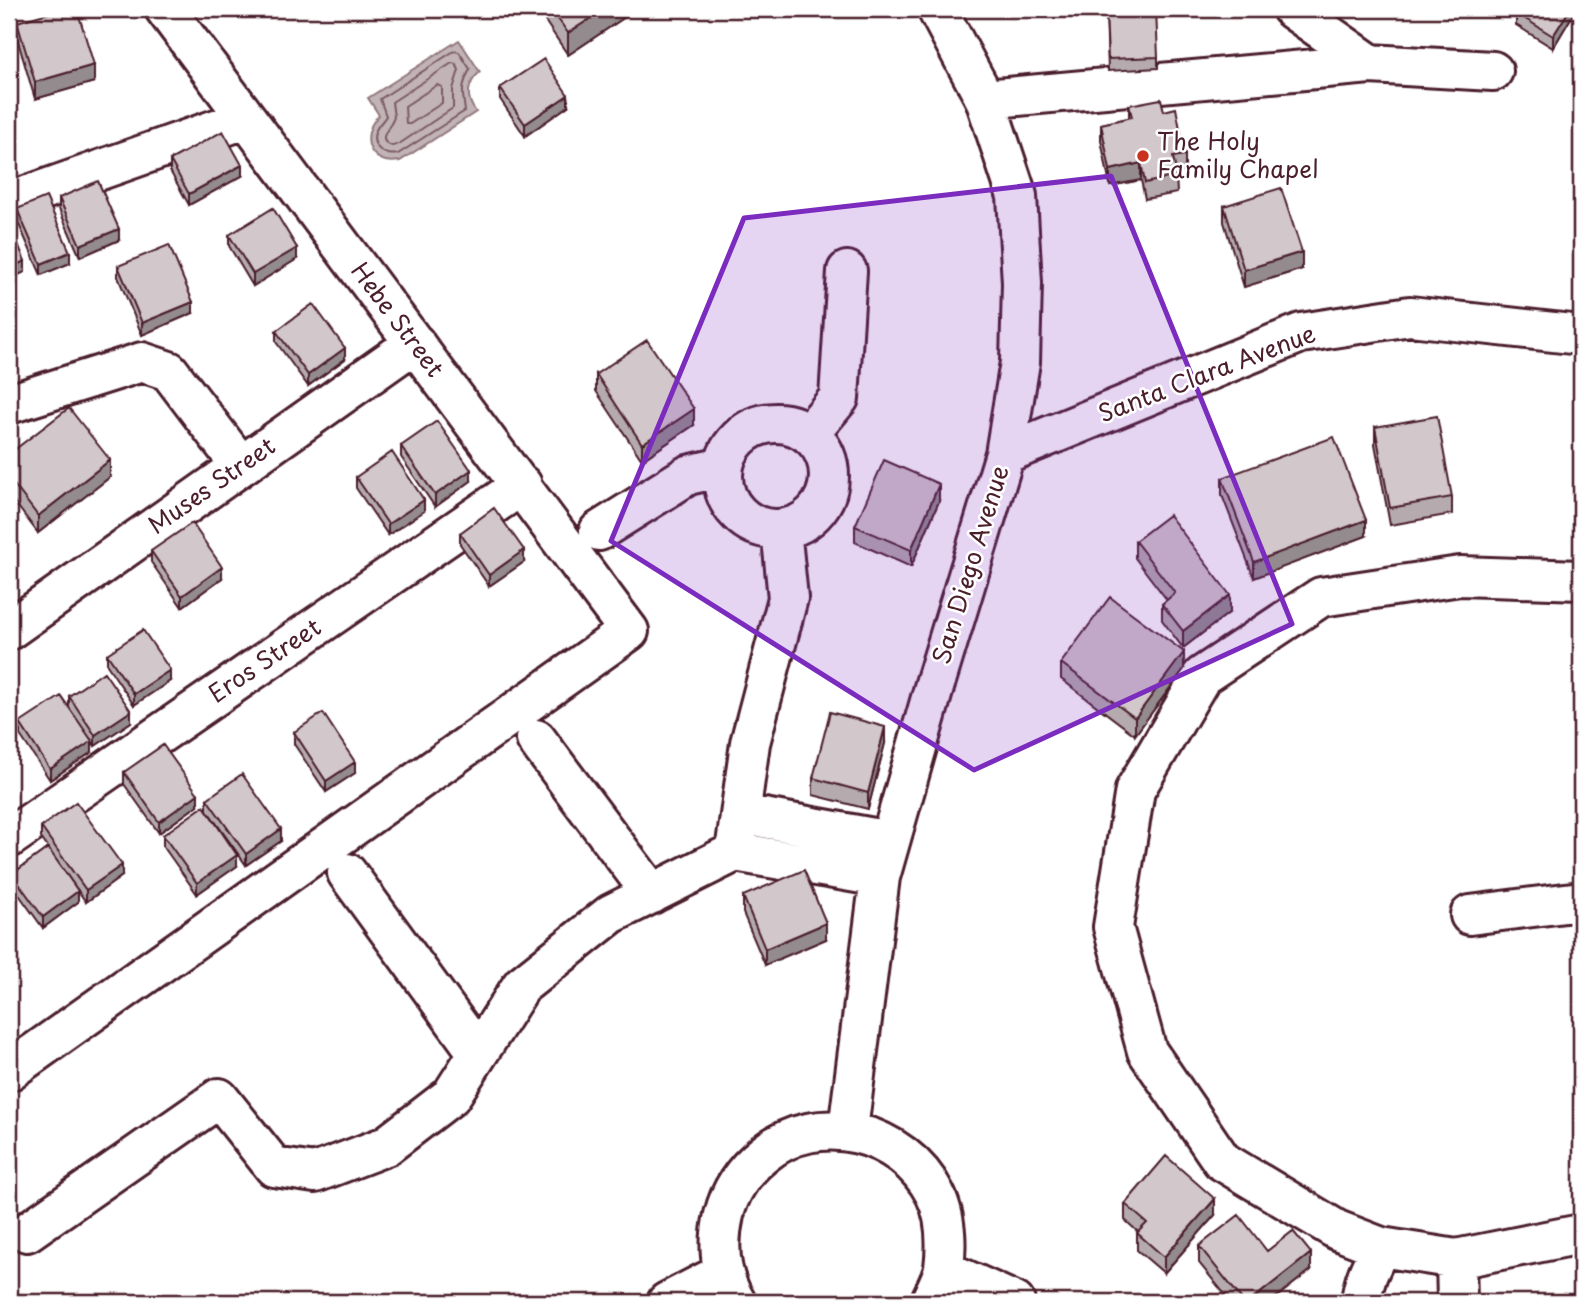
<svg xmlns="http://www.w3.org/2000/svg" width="1590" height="1311" viewBox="0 0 1590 1311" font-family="'Playpen Sans',sans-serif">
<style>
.water{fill:#c1b3b6;stroke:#91787e;stroke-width:2}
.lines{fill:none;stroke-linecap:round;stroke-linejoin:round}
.shore{stroke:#7a5a63;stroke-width:2}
.minor-casing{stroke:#4a1f2b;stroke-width:44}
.minor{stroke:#fff;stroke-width:38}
.wall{fill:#b5abaf;stroke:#4a1f2b;stroke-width:2}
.shaded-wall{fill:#938b8e;stroke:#4a1f2b;stroke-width:2}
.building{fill:#d2c7cb;stroke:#4a1f2b;stroke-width:2}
.marked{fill:#7b2cbf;fill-opacity:0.2;stroke:#7b2cbf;stroke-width:5;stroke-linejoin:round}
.poi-dot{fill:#c8321e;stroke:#fff;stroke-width:2.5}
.labels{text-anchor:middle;stroke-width:5;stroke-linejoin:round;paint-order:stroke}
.poi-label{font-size:24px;fill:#4a1f2b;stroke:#fff;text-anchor:start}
.street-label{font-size:24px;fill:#4a1f2b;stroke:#fff}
</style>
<rect width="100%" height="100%" fill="#fff"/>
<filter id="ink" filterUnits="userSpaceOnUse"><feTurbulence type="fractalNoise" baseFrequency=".0143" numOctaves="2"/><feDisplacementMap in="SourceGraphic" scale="14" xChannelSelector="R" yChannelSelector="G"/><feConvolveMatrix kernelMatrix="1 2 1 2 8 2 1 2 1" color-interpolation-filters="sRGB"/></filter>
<g filter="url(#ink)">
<!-- water -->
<path class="water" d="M459,40L480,72C467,83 465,98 476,112L400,161C369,167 358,136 379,115L368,98Z"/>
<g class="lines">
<!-- shore -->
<path class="shore" d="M454,51L459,52L470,69C461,87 462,91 465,111L398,154C384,157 369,146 376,130C378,125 383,121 386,116L380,99Z
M452,63L456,64L459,70L453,89V108L399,144L392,146C374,140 391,128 394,117L392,102Z
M437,85L442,87V103L410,124H406L405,106Z"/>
<defs>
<path id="minor" d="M1292,9L1370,64L1493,71
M985,99L1370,64
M9,202L245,119
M9,404L142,362L169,371L241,466
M723 476a53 53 0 1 1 106 0a53 53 0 1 1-106 0Z
M809,434L839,398L847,271
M1005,454L1301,333L1410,316L1581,335
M599,531L688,475L723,467
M1581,580L1460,576L1321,597L1202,676L1135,790L1113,927L1147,1051L1222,1161L1337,1230L1381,1247L1456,1259L1581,1234
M9,630L415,343
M536,739L652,894
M742,814L890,841
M9,838L522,485
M735,852L750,743L788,598L781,529
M735,852L880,877
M347,873L478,1053
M1470,915L1581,901
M9,1071L629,631L165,9
M848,1130L880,877L935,684L1005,454L1020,362L1022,283L1017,196L985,99L937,9
M27,1232L219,1098L274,1167L315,1173L386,1146L451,1096L522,985L611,914L735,852
M1456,1259L1457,1302
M944,1270L1015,1302
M667,1302L723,1273
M736,1302C720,1276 717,1245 724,1215C730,1190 744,1170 764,1154C819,1109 903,1132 935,1194C946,1216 947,1244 944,1268C942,1279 935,1291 930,1302
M1361,1302C1363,1281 1371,1266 1381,1247"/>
</defs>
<!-- minor casing -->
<use href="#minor" class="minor-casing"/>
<!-- minor -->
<use href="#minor" class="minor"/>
</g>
<!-- wall -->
<path class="wall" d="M537,9H637L568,55Z
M1106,9L1158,57V68L1108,71Z
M1575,9V11L1553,48L1516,25V13Z
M17,22L94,82L35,99L17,38Z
M500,88L568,106L525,136L500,99Z
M1129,105L1164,111L1185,155V171L1176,173L1177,193L1145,199L1141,180L1110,186L1101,140V124L1129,118Z
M170,160L242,176L189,205L170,171Z
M59,198L119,240L80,257L59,209Z
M1224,206L1302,269L1244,287L1224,222Z
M17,209L70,263L41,275L17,220Z
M229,235L297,259L253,286L229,246Z
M118,266L193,313L142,335L118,277Z
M276,331L345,359L308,386L276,342Z
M596,374L694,425L642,460L596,391Z
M1375,427L1452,497V514L1390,525L1375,444Z
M401,446L471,481L435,507L401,457Z
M9,454L110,477L38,533L9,495Z
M356,477L424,511L388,535L356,488Z
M1222,478L1366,536L1254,578L1222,495Z
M939,501L911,567L855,542V526Z
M460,533L524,562L489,586L460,544Z
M1135,541L1230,612L1183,648L1162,620V604L1167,600L1135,558Z
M151,551L222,578L182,607L151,562Z
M107,654L170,681L134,705L107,665Z
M1061,663L1184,669L1135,735L1061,679Z
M69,696L131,722L95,746L92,741V752L50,780L20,735V723L69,707Z
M294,732L355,773L326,792L294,744Z
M885,743L868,809L813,795V778Z
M124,772L198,805L159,833L124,784Z
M207,799L281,841L246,865L207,810Z
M41,827L122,876L86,902L54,857L78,902L43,928L12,885V874L48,848L41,838Z
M163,835L237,866L197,894L163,846Z
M743,896L826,939L765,965L743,913Z
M1125,1204L1215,1215L1164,1273L1137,1250V1233L1138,1232L1125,1220Z
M1199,1246L1311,1270L1270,1302H1231L1199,1263Z"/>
<!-- shaded-wall -->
<path class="shaded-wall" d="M605,9H637L568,55V33Z
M1570,9H1575V11L1553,48V36Z
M94,65V82L35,99V82Z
M568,95V106L525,136V124Z
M1141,163V180L1110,186V170Z
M242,165V176L189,205V194Z
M119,229V240L80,257V245Z
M297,248V259L253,286V274Z
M70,252V263L41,275V264Z
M1302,252V269L1244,287V270Z
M25,261V272L9,279V268Z
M193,302V313L142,335V323Z
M345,348V359L308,386V375Z
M694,409V425L642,460V444Z
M110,460V477L38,533V516Z
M471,470V481L435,507V495Z
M939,484V501L911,567V550Z
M424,500V511L388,535V524Z
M1366,520V536L1254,578V562Z
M524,550V562L489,586V575Z
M222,567V578L182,607V596Z
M1230,595V612L1183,648V631Z
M1184,652V669L1135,735V718Z
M170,670V681L134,705V694Z
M131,711V722L95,746V735Z
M885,727V743L868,809V793Z
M92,741V752L50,780V769Z
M355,762V773L326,792V781Z
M198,794V805L159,833V822Z
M281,829V841L246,865V854Z
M237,855V866L197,894V883Z
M122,865V876L86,902V890Z
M78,891V902L43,928V917Z
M826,923V939L765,965V949Z
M1215,1199V1215L1164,1273V1257Z
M1311,1253V1270L1270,1302H1249Z"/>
<!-- building -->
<path class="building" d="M62,9H77L94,65L35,82L17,22Z
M551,9H605L568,33Z
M1106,9H1156L1158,57L1108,59Z
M1519,9H1570L1553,36L1516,13Z
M544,59L568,95L525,124L500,88Z
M1161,99L1164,111L1176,108L1185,155L1173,157L1177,176L1145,183L1141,163L1110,170L1101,124L1132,117L1129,105Z
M223,131L242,165L189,194L170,160Z
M98,181L119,229L80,245L59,198Z
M1281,188L1302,252L1244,270L1224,206Z
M46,197L70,252L41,264L17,209Z
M273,208L297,248L253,274L229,235Z
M9,222L25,261L9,268Z
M169,245L193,302L142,323L118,266Z
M313,304L345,348L308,375L276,331Z
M647,340L694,409L642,444L596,374Z
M69,408L110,460L38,516L9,478V454Z
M1437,416L1452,497L1390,508L1375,427Z
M437,421L471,470L435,495L401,446Z
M1334,437L1366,520L1254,562L1222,478Z
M392,452L424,500L388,524L356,477Z
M884,460L939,484L911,550L855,526Z
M494,508L524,550L489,575L460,533Z
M1169,515L1230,595L1183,631L1162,604L1175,593L1135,541Z
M192,523L222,567L182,596L151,551Z
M1110,597L1184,652L1135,718L1061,663Z
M143,630L170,670L134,694L107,654Z
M104,672L131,711L95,735L69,696Z
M61,696L92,741L50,769L20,723Z
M830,712L885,727L868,793L813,778Z
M323,713L355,762L326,781L294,732Z
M163,745L198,794L159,822L124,772Z
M242,774L281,829L246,854L207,799Z
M76,802L122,865L86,890L41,827Z
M204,806L237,855L197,883L163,835Z
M48,848L78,891L43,917L12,874Z
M804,870L826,923L765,949L743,896Z
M1166,1156L1215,1199L1164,1257L1137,1233L1147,1223L1125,1204Z
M1239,1215L1267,1251L1293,1231L1311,1253L1249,1302H1244L1199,1246Z"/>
</g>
<!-- marked area -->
<path class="marked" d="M1111,176L1292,624L974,770L611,541L744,218Z"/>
<!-- markers -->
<circle class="poi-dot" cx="1143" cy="156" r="7"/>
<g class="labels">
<!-- poi labels -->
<g class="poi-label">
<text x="1157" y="150">The Holy<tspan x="1157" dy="28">Family Chapel</tspan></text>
</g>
<!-- street labels -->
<g class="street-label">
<text transform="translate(397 320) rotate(53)" y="8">Hebe Street</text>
<text transform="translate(1207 374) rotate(-21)" y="8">Santa Clara Avenue</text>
<text transform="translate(212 486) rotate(-35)" y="8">Muses Street</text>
<text transform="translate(971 565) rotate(-73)" y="8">San Diego Avenue</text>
<text transform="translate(265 661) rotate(-34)" y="8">Eros Street</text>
</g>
</g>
<!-- margin -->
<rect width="1590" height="1311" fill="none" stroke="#fff" stroke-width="35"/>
<rect x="18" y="18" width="1555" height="1276" fill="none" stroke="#4a1f2b" stroke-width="2.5" filter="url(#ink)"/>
</svg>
